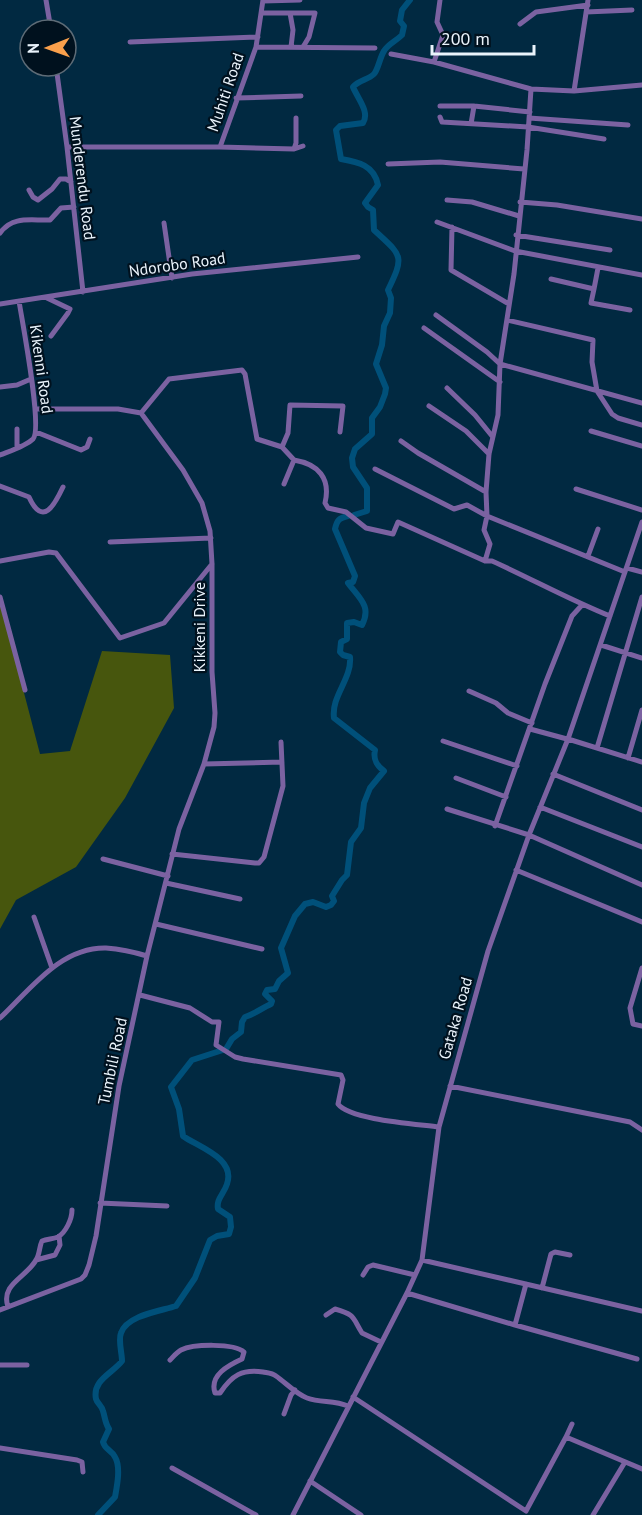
<svg xmlns="http://www.w3.org/2000/svg" width="642" height="1515" viewBox="0 0 642 1515" font-family="'PT Sans',sans-serif">
<style>
.green{fill:#47560d}
.lines{fill:none;stroke-linecap:round;stroke-linejoin:round}
.river{stroke:#00507a;stroke-width:6}
.minor{stroke:#7b62a1;stroke-width:5}
.labels{text-anchor:middle;stroke-width:4.5;stroke-linejoin:round;paint-order:stroke}
.street-label{font-size:16px;fill:#eaf4fc;stroke:#00111e}
</style>
<rect width="100%" height="100%" fill="#012941"/>
<!-- green -->
<path class="green" d="M0,601L40,754L70,751L102,651L170,655L174,708L125,798L76,867L16,900L0,929Z"/>
<g class="lines">
<!-- river -->
<path class="river" d="M354,515L367,511V488L353,467L352,458L355,449L372,434V418L380,407L385,394L386,388L376,364L382,345L384,326L390,313L391,298L388,290C405,255 402,256 374,230L373,210L368,207L365,203L378,185C374,165 358,162 341,159L336,130L340,126L363,123C370,112 358,99 353,87C359,80 368,80 374,74C378,70 380,57 384,51C388,44 396,41 402,35L404,26L400,21L402,10L410,0
M98,1515L115,1497C117,1486 121,1467 115,1457C112,1450 105,1450 103,1442L109,1429C105,1423 105,1417 103,1411C102,1406 97,1403 96,1399C92,1380 113,1373 122,1361C122,1353 118,1340 121,1333C127,1315 161,1311 176,1306L195,1278L210,1240L217,1236L229,1234L231,1227L230,1217L218,1209C216,1199 224,1194 227,1184C236,1158 198,1147 183,1136L179,1109L171,1087L192,1060L226,1049L232,1039L241,1032L242,1022L245,1017C255,1014 262,1008 271,1004L272,1001L265,994L267,990L275,989L279,981L288,973L281,948L295,916L305,904L313,902L326,907L331,905L334,901L332,896L342,880L347,875L351,842L361,828L364,803L370,788L384,771C376,765 373,759 375,750L334,718C331,696 352,679 350,657L343,655L340,652L341,642L347,639V623L354,622L362,625C372,606 359,598 348,583L353,582L355,576L335,529C337,520 339,518 348,516"/>
<!-- minor -->
<path class="minor" d="M46,0L51,30
M263,1L300,0
M586,12L632,10
M262,13H315L309,37L303,47
M290,13L293,30L291,47
M520,24L536,12L588,5
M130,42L258,37
M256,47L375,48
M391,54L434,62L531,89L574,91L642,85
M434,62L443,35L437,22L440,0
M56,66L67,147L83,292
M574,91L588,0
M236,98L301,96
M440,106H474L530,112
M440,117L442,122L528,127L604,139
M529,118L628,125
M471,124L474,106
M67,147H220L256,47L263,0
M220,147L294,149L303,146
M294,149L296,143V118
M388,164L440,162L524,169
M29,190L33,197L38,200L52,189L60,179H66L71,182
M447,200L472,202L519,216
M520,202L557,205L642,219
M437,222L515,251L642,275
M164,223L172,278
M452,227L451,270L509,304
M0,233C13,215 32,221 50,220L61,208L74,207
M516,235L610,250
M551,279L594,289L598,268
M594,289L591,303L630,310
M47,298L70,309L68,313L51,336
M0,304L192,274L358,257
M436,315L487,352L500,364L642,403
M507,320L593,340L592,362L597,391L612,414L618,418L642,425
M424,328L500,382
M0,387L17,385L31,379
M447,388L475,415L492,436
M429,406L466,431L489,454
M36,409H118L141,413
M141,413L169,379L242,370L245,374L257,439L282,447L294,460L284,484
M591,431L642,446
M36,432L81,450L87,447L90,439
M401,441L418,453L486,492
M17,447V429
M282,447L288,433L290,405L343,406L340,432
M0,455C10,451 26,446 33,439C43,428 22,321 19,301
M294,460C318,464 331,478 325,503L328,508L346,512L366,528L393,534L398,522L485,561H492C532,579 570,600 610,616
M375,469L454,509L467,505L487,516L625,572
M0,486L29,497C43,528 55,504 63,487
M576,489L642,510
M110,542L211,538
M588,556L598,529
M0,561L49,552L56,553L120,638L164,623L212,564
M485,561L490,544L484,530L487,516L486,492L489,454L498,415L500,364L514,274L527,150L531,89
M627,568L642,572
M0,597L25,690
M601,645L642,658
M469,691L496,703L508,713L532,723
M530,729L567,739
M568,739L642,762
M443,741L517,766
M597,748L642,597
M628,758L642,710
M204,764L282,762
M553,774L642,810
M456,778L506,797
M540,807L642,847
M447,809L529,835L642,885
M495,826L545,684L572,616L582,605
M172,854L255,863H259L264,857L283,786L281,742
M103,859L168,876
M516,870L642,922
M166,883L240,899
M34,917L52,968
M156,924L262,949
M642,968L630,1008L633,1024L642,1026
M140,995L190,1008L212,1022H219L216,1045L235,1057L243,1059L341,1075L343,1080L338,1104C350,1120 417,1124 439,1127
M0,1018C30,990 60,947 106,948C120,949 134,952 147,956
M450,1086L630,1122L642,1130
M100,1203L167,1206
M36,1260L55,1255L60,1245L59,1236
M422,1260L642,1311
M363,1275L368,1267L373,1265L415,1275
M542,1288L551,1254L555,1252L570,1255
M407,1293L515,1325L526,1284
M8,1307C0,1284 27,1277 36,1260C40,1254 39,1247 42,1241C47,1239 53,1239 58,1237C66,1232 72,1219 72,1210
M0,1310L81,1279L85,1275L89,1265L96,1236L119,1086L147,956L179,829L204,764L214,727L215,713L212,672V564L210,531L202,503L183,470L141,413
M326,1315L335,1309C356,1315 352,1317 362,1333L381,1342
M515,1325L637,1359
M170,1360C173,1357 177,1352 181,1350C193,1344 234,1343 244,1352L242,1359C229,1365 209,1375 215,1393H220C232,1375 242,1369 263,1372C268,1373 272,1373 276,1376C286,1383 296,1394 307,1398C321,1403 334,1400 348,1406
M0,1365H27
M353,1397L526,1511L566,1437L642,1469
M284,1414L291,1395L295,1390
M566,1437L572,1424
M0,1448L77,1460L82,1462L83,1472
M172,1468L256,1515
M310,1481L361,1515
M293,1515L407,1293L422,1260L439,1127L488,951L529,835L568,739L642,522
M593,1515L625,1462"/>
</g>
<g class="labels">
<!-- street labels -->
<g class="street-label">
<text transform="translate(225 92) rotate(-71)" y="6">Muhiti Road</text>
<text transform="translate(83 178) rotate(83)" y="6">Munderendu Road</text>
<text transform="translate(177 264) rotate(-8)" y="6">Ndorobo Road</text>
<text transform="translate(42 369) rotate(82)" y="6">Kikenni Road</text>
<text transform="translate(199 627) rotate(-90)" y="6">Kikkeni Drive</text>
<text transform="translate(455 1018) rotate(-74)" y="6">Gataka Road</text>
<text transform="translate(112 1061) rotate(-78)" y="6">Tumbili Road</text>
</g>
</g>
<!-- north arrow -->
<g transform="translate(48 48) rotate(269)"><circle r="28" fill="#00111e" stroke="#5e6c77" stroke-width="1.5"/>
<path d="M0-4.5L10 22L0 15L-10 22Z" fill="#f9a04c"/>
<text y="-9" font-size="16" font-weight="bold" text-anchor="middle" fill="#eaf4fc">N</text>
</g>
<!-- scale -->
<path d="M432 45v9h102v-9" fill="none" stroke="#eaf4fc" stroke-width="3"/>
<text x="441" y="45" font-size="18" fill="#eaf4fc" stroke="#00111e" stroke-width="4.5" paint-order="stroke">200 m</text>
</svg>
